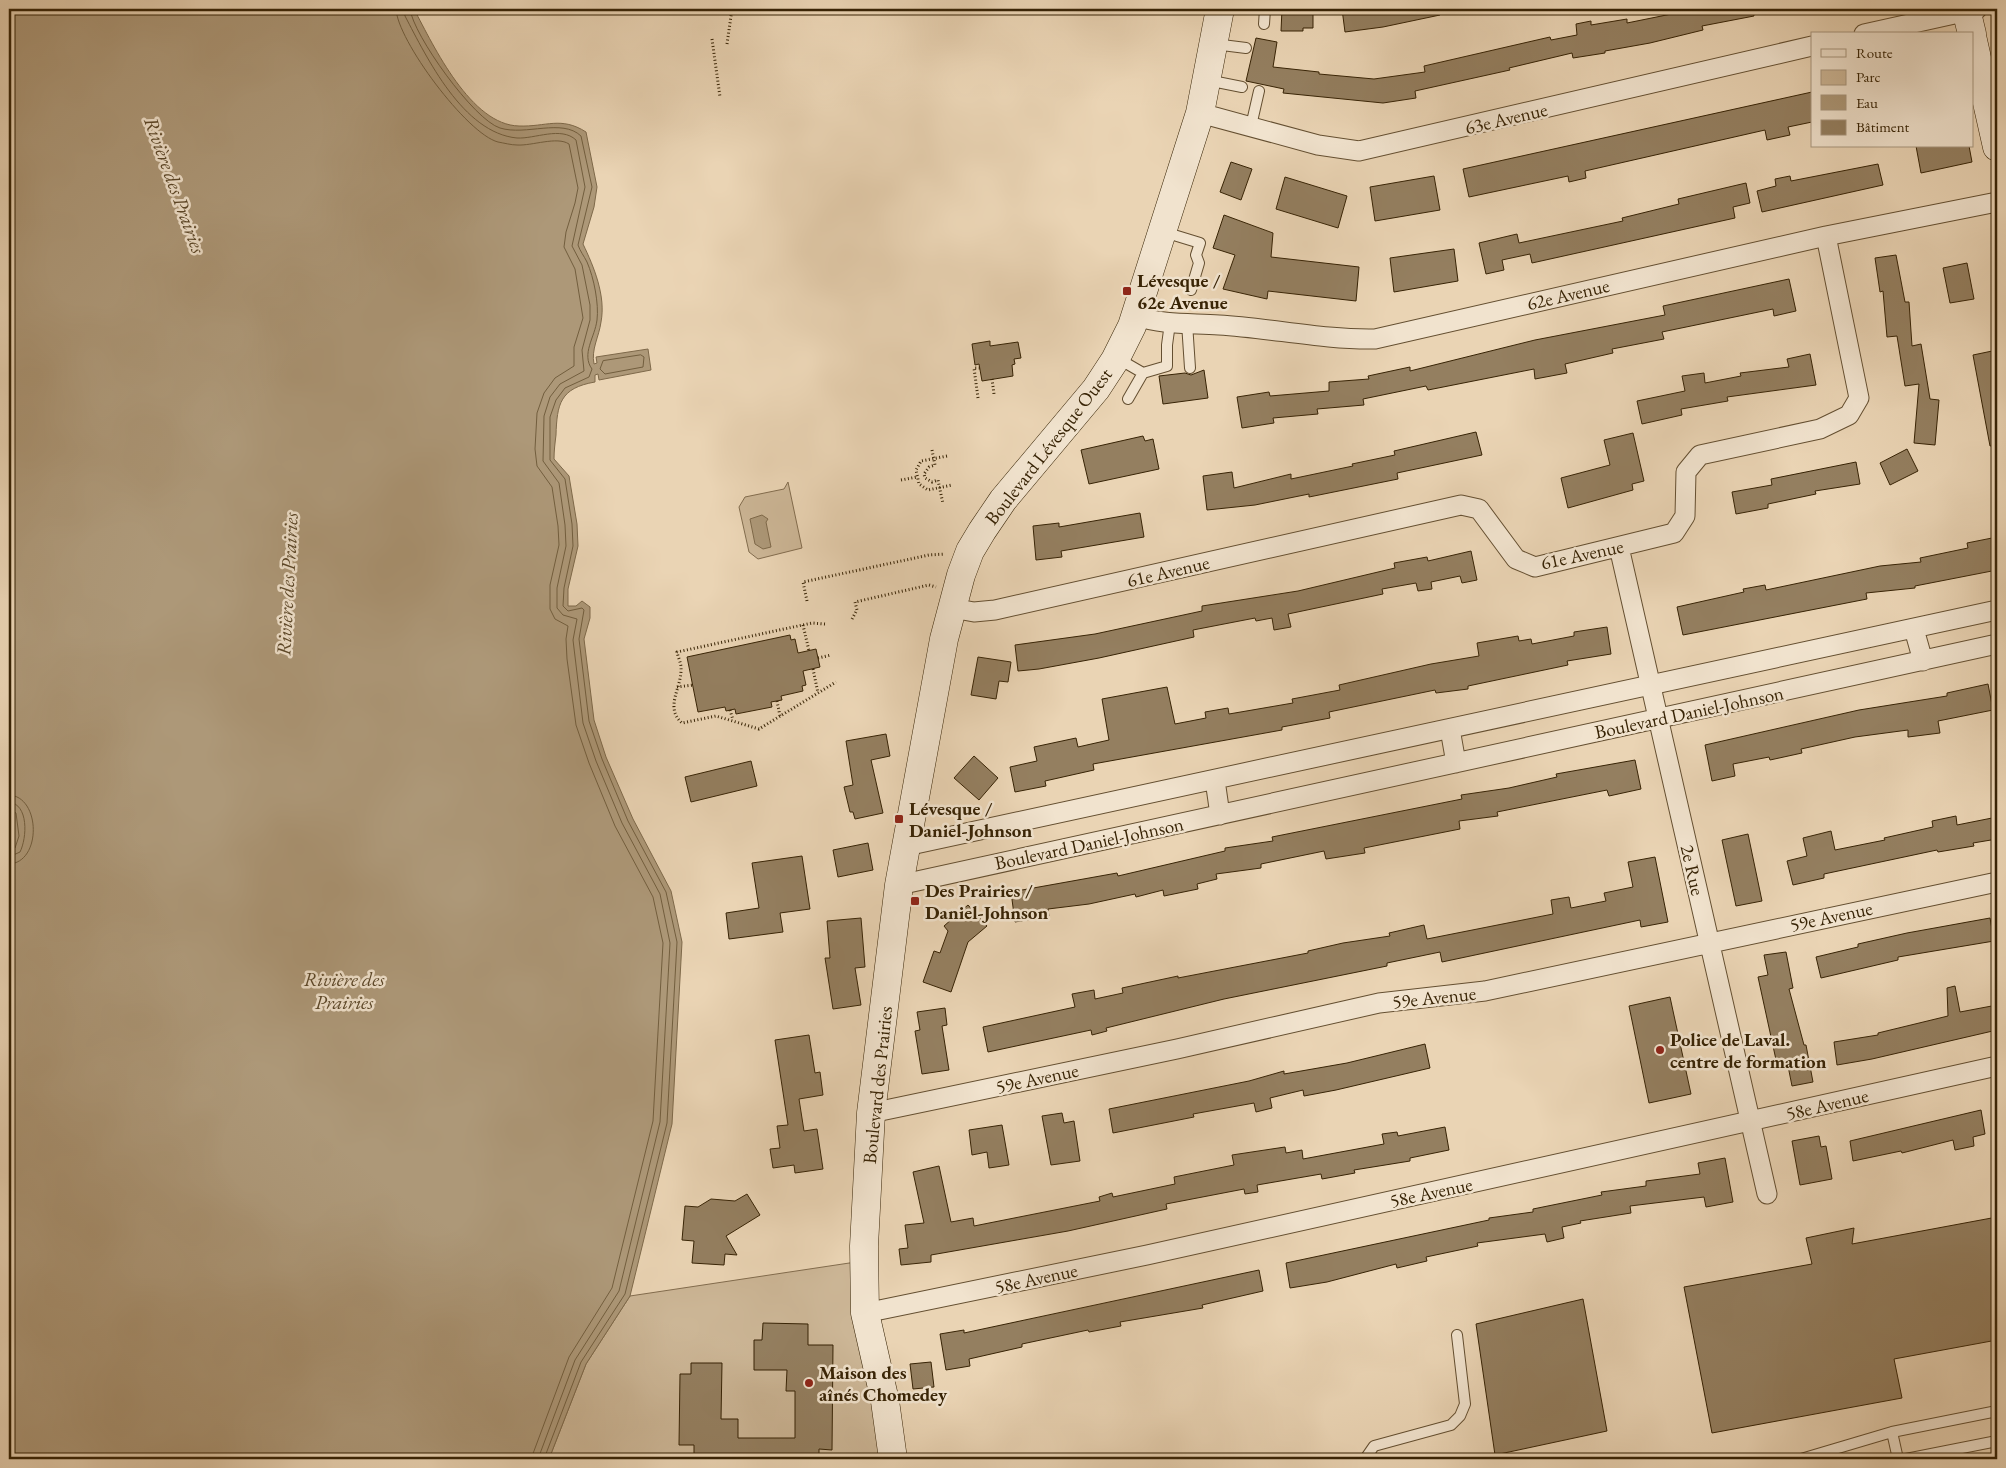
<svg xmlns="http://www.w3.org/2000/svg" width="2006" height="1468" viewBox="0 0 2006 1468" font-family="'EB Garamond',serif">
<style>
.green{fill:#ccb696;stroke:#826c4e}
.water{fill:#ad9878;stroke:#7e694a}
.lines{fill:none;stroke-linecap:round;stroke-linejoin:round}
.shore{stroke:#725e3e;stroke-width:1}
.building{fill:#947f60;stroke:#372305}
.lane-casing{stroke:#644f31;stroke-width:12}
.street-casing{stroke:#644f31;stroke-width:21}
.secondary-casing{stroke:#372305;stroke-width:29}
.path{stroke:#372305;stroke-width:3;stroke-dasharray:1 2.5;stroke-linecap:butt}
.lane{stroke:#f1e3ce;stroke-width:10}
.street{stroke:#f1e3ce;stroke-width:19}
.secondary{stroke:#f1e3ce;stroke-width:28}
.poi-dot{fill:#8f2418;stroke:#f1e3ce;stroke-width:2}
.labels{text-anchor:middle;stroke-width:5;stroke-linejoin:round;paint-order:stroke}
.street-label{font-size:19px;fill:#372305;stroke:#f1e3ce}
.poi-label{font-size:19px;font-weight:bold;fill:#372305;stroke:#f1e3ce;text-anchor:start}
.water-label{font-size:20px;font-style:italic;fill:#5a4628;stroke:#f1e3ce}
</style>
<rect width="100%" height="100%" fill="#ead4b4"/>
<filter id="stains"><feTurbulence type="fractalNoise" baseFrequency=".004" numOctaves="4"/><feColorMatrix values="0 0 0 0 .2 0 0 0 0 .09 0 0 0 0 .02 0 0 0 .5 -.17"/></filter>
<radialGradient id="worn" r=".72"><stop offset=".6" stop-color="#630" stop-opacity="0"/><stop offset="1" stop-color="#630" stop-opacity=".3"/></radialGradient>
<!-- green -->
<path class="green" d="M788,482L802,548L758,559L749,552L739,507L745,497L784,489Z
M856,1262L893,1459H549L586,1364L630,1296Z"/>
<!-- water -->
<path class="water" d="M9,9H414C434,47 471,125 519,126C546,127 561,116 586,132L597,187L594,207L583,244C594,267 606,296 601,322C599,337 591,349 594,364L597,363L596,357L648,349L651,370L599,380L598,374L595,375V382C560,388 557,404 556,435C555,443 554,451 554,459L569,476L577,524L578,546L568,589V606H576L582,601L590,607V618L584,639L594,720L606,757L633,819L671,891L682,942L672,1124L630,1296L586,1364L549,1459H9V853L14,836L9,793Z
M762,515L768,519L766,522L771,547L763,549L755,544L750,519Z"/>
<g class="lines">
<!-- shore -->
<path class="shore" d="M396,9C397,40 467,134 498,142C504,143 511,145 517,145C532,146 557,136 569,144L578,188L575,203L566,232L564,247L575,269L583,318L574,347V366L555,378L544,393L537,413L535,449L537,466L552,487L558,526L559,545L550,585V609L555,619L568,626L566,639L567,659L576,725L589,763L615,826L653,897L663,943L653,1121L612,1288L569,1357L531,1459
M404,9L405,16C427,58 463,133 517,138C535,139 561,126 576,140L585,187L572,246L582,265L590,305V320L582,350L584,371L560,384L550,397L544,416L543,461L559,483L565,525L566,546L557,588V608L563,615L577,619L573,640L583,723L596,761L622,823L660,894L670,943L660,1122L619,1291L575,1360L538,1459
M410,9C413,35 474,120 500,128C526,136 562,118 581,136L592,187L578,245C580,251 584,256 587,262C594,278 599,304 597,320C595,337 581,354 592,369L589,377L565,388L556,400L550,417V460L565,479L572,524L573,546L564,588L563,606L568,611L582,608L584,610L579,639L589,721L602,759L628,821L666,892L677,942L667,1123L625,1294L581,1362L544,1459
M641,355L644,357L643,367L605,374L600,369L603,361Z
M9,795C41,796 42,863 9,864
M9,802C29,804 27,838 20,852L9,857
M9,809L16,813L19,836L15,848L9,851"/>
</g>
<!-- building -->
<path class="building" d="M1282,9H1313V28H1303V31H1281Z
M1342,9H1440V15L1383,27L1345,32Z
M1696,9H1753L1754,16L1702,26L1703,30L1650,43L1605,51V53L1573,58L1572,53L1509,68L1510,70L1415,91L1416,98L1383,103L1283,93L1284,89L1246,81L1256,38L1277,42L1273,67L1319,72V74L1374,79L1425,72L1424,66L1550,37L1551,40L1577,35L1576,24L1591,21V25L1627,19V23Z
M1812,92V122L1788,127L1790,135L1767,140L1765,130L1585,171L1586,178L1569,182L1568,176L1469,197L1463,169Z
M1916,146H1969L1972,162L1921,173Z
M1231,162L1252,169L1241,200L1220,192Z
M1878,164L1883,185L1762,212L1757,191L1776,186L1775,179L1790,176L1791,181Z
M1434,176L1440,210L1375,221L1370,187Z
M1285,177L1347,196L1338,228L1276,209Z
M1746,183L1750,203L1733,207L1735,218L1532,263L1530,254L1502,260L1504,270L1486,274L1479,243L1517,234L1519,243L1623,221L1622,218L1679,204L1678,199Z
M1224,215L1273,233L1271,257L1359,267L1356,301L1268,291L1267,299L1223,289L1235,255L1213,248Z
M1454,249L1458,281L1394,292L1390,258Z
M1896,255L1905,302H1909L1912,346L1921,344L1930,399L1939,400L1935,445L1914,443L1919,384L1905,386L1897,336L1887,337L1883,291L1880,292L1875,258Z
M1967,263L1974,299L1950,303L1943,268Z
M1789,279L1796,311L1774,316L1773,309L1662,332L1664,339L1612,349L1613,353L1565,364L1567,373L1535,379L1534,369L1428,390L1426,386L1363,399L1364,405L1317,409L1318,414L1273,418L1274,423L1242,428L1237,397L1269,392L1270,396L1329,391V382L1369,379L1368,376L1410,367V371L1535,340L1665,315L1663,306Z
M990,341V346L1018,342L1021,358L1014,359L1015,364L1012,365L1013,376L982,381L979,364L975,365L972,344Z
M1997,350V445L1990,446L1973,355Z
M1810,354L1816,385L1727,397L1728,401L1681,409L1682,415L1642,424L1637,401L1685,391L1682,376L1704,373L1705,383L1741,376L1740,373L1789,367L1787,359Z
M1204,370L1208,398L1163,404L1159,376L1185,373L1191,375Z
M1476,432L1482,455L1397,473L1398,479L1309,497V494L1255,505L1207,510L1203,476L1232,472L1234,488L1291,474V479L1353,466L1352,464L1395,455L1394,451Z
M1633,433L1644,481L1632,484L1633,490L1568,508L1561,478L1610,465L1604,440Z
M1143,436L1145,441L1153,439L1159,469L1089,484L1081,450Z
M1907,449L1918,471L1890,485L1880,463Z
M1856,462L1860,484L1815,491L1816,494L1768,504V508L1736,514L1732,492L1772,485L1771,479Z
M1140,513L1144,537L1061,551L1062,557L1036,560L1033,526L1059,523V527Z
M1997,537V570L1915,586V588L1866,593L1867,599L1683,635L1677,607L1744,592L1743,589L1765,585L1766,590L1880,566L1921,562L1920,558L1968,548L1967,543Z
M1471,551L1477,580L1462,583L1460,576L1431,582L1432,589L1418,591L1416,583L1382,589L1383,594L1288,614L1291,627L1274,630L1272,618L1256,621L1255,618L1193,630L1194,637L1099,658L1039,669L1018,671L1015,645L1095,634L1202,611V606L1298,591L1395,568L1394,563L1427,557L1428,561Z
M1607,627L1611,654L1567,661L1568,665L1468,686V689L1436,693L1435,690L1329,712L1330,718L1282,727V730L1093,764L1094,770L1045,781L1046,786L1015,792L1010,767L1037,761L1034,747L1076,738L1078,747L1109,740L1102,699L1167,687L1175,724L1206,718L1205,712L1228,708L1229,714L1293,703L1292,699L1340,690L1339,685L1431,664L1479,656L1477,643L1518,636L1519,641L1531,639L1532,644L1574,636V632Z
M790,635L791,640L795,639L798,653L816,649L820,667L803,671L806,685L802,686L803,691L781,696L782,700L771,702L772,707L736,714L735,709L726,711L725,707L698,712L687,657Z
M978,657L1011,662L1008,682L999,681L996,699L971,695Z
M1988,684L1993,710L1938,721L1940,733L1908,737V730L1855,737L1801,749L1802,753L1770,760L1769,757L1733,764L1735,776L1712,781L1705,745L1859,710L1947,696V693Z
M886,734L890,756L871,760L883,813L855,819L853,812H850L844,787L853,785L846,741Z
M974,756L998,778L979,800L954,778Z
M1635,760L1641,789L1609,796L1607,790L1497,812L1498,816L1459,821L1460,829L1364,848L1365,853L1326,859L1324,851L1261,864V868L1216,874L1217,879L1197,884L1198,889L1164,896L1163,890L1136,897L1135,894L1089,904L1048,909L1049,916L1015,922L1011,892L1117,873L1118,876L1225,851V848L1273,841L1272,837L1462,799L1461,795L1509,788L1557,777L1556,774Z
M751,761L757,786L691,802L685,777Z
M1956,816L1957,825L1997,817V839L1973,843L1974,846L1938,852L1937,850L1824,874V878L1793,885L1787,861L1807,856L1803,838L1831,831L1835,850L1885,840L1884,838L1933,827L1932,821Z
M1748,834L1762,901L1736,906L1722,840Z
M868,843L873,870L838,877L833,850Z
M802,856L810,909L780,913L783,932L729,939L726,913L759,908L752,863Z
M1655,857L1668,922L1641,927L1640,920L1442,962L1440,952L1387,963V966L1224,999L1106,1028L1107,1031L1092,1035L1091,1030L988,1052L983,1027L1075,1007L1072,994L1094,990L1095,999L1123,993L1122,988L1178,976V978L1308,953V951L1343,943L1390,936L1389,933L1424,925L1427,939L1553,914L1551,900L1569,897L1571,908L1606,901L1604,893L1633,887L1628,862Z
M968,905L987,926L968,942L951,992L923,982L934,951L940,953L948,931L944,926Z
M861,918L865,967L855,968L861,1005L833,1009L825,958H830L827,921Z
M1990,918L1994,941L1898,957V960L1821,978L1816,957L1858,947V944L1907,933Z
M1786,952L1793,988L1789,989L1804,1045H1806L1813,1082L1792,1086L1788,1066L1778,1069L1758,977L1768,975L1764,955Z
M1955,986L1960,1012L1997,1005V1030L1872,1059L1837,1065L1834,1042L1878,1035V1033L1948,1016L1947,988Z
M1670,997L1691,1094L1649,1103L1629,1006Z
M945,1008L947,1025L942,1026L949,1070L922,1074L915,1031L920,1030L917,1012Z
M809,1035L815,1073L820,1072L823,1095L799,1099L804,1131L817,1129L823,1169L795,1173L794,1165L773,1168L770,1149L780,1148L777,1126L788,1125L775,1040Z
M1425,1044L1430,1068L1336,1090L1304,1096L1303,1090L1270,1098L1272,1108L1256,1112L1254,1103L1193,1114L1194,1117L1113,1133L1109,1109L1249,1081L1284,1071V1074L1347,1063Z
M1981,1110L1985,1134L1973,1137L1974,1146L1955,1150L1953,1140L1902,1153L1901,1151L1853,1161L1850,1141Z
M1062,1113L1064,1123L1074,1121L1080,1161L1051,1165L1042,1116Z
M1002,1125L1009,1165L989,1168L987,1152L972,1155L969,1130Z
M1445,1127L1449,1150L1410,1158V1161L1354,1170L1355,1173L1322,1179L1321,1174L1257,1185L1258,1192L1245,1194L1244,1189L1166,1204L1167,1209L1068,1231L931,1255V1262L901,1265L899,1249L908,1248L905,1225L924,1223L913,1172L939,1166L951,1222L973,1218L974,1226L1100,1201L1099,1197L1112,1193L1113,1197L1175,1184L1174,1177L1234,1165L1232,1155L1285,1147L1286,1153L1302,1150L1303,1159L1384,1144L1382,1134L1397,1132L1398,1136Z
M1819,1136L1821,1147L1826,1146L1832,1179L1800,1185L1792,1141Z
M1725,1158L1733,1202L1706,1207L1704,1197L1630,1206L1631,1213L1580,1221L1581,1223L1562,1227L1564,1238L1547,1242L1545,1234L1477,1243L1478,1246L1426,1257L1427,1261L1397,1268L1396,1264L1327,1282L1290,1288L1286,1263L1489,1220V1218L1533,1212V1209L1602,1195L1601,1192L1646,1186V1181L1700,1174L1698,1163Z
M747,1194L760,1215L726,1236L737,1255L725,1254L724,1265L692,1263L694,1241L682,1240L685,1206L698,1207L711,1199L735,1201Z
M1997,1217V1340L1894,1359L1902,1398L1712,1433L1684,1287L1812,1264L1806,1238L1854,1228L1852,1244Z
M1259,1270L1263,1291L1202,1305L1203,1308L1120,1322L1121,1326L1089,1332L1088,1330L1022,1344V1347L969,1359L970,1366L946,1370L940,1334L964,1330V1333Z
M1583,1299L1607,1431L1495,1455L1476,1324Z
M763,1323L808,1324V1345H833L832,1450L819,1449V1459H694V1445H679L680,1374H691V1363H722L721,1419H738V1438H795V1391H786L787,1370H754V1340H762Z
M931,1362L934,1387L913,1389L910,1364Z"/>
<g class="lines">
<defs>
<path id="lane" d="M1264,24L1265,9
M1214,44L1246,48
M1207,80L1242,87
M1251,126L1259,91
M1164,232L1200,243L1196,255L1199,263L1191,290
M1187,323L1190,368
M1117,358L1143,373L1167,366V345L1170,323
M1128,399L1143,373
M1892,1432L1898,1459
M1365,1459L1374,1446L1451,1425L1460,1416L1465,1404L1457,1335
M1801,1459L1892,1432L1997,1411
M1906,1459L1997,1441"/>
<path id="street" d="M1864,34L1977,9
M1200,113L1318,145L1359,151L1812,46
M1136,316C1163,325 1191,323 1219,325C1271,328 1323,340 1375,339L1826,236L1997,202
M1619,547L1767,1194
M952,608L974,612L995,610L1461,505L1479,509L1516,559L1535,567L1674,533L1685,516L1686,472L1700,455L1820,429L1849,415L1859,398L1826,236
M1914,629L1923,661
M1450,729L1456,763
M1215,780L1220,815
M906,846L1997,610
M899,885L1997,644
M871,1113L1177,1049L1379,1003L1485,991L1997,882
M865,1313L1147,1255L1997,1066"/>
<path id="secondary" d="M1966,9L1972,34
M1972,36L1997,147
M893,1459L885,1401L865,1313L864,1246L871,1113L899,885L944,639L961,575L970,551L982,531L1003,500L1096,389L1115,360L1132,326L1200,113L1220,9"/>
</defs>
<!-- lane casing -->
<use href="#lane" class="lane-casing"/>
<!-- street casing -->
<use href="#street" class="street-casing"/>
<!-- secondary casing -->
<use href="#secondary" class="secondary-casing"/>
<!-- path -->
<path class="path" d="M712,39L720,97
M727,44L732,9
M992,379L994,394
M978,398L974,368H980
M932,450L935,465L929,467L924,474L925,478L932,482L938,480L943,504
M947,456L921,461L916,470L919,484L928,490L952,485
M901,480L917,477
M807,601L803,582L929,555L945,554
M852,619L857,610L855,602L929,585L936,587
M825,624L812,623L677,652C678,657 681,663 681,668C682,688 664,707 682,723L716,716L759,729L836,682
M803,625L809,651
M818,658L831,655
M813,669L818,693
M677,687L693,685
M777,701L780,716
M730,710L733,720"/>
<!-- lane -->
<use href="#lane" class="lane"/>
<!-- street -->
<use href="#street" class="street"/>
<!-- secondary -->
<use href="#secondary" class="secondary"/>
</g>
<!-- markers -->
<g class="poi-dot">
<rect x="1122" y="286" width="10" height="10" rx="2.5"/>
<rect x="894" y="814" width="10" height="10" rx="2.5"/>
<rect x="910" y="896" width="10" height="10" rx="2.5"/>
<circle cx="1660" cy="1050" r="5"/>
<circle cx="809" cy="1383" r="5"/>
</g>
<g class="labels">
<!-- street labels -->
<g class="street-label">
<text transform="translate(1506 118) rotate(-13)" y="7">63e Avenue</text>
<text transform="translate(1568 294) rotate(-13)" y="7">62e Avenue</text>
<text transform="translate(1048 446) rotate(-52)" y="7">Boulevard Lévesque Ouest</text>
<text transform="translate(1582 554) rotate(-12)" y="7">61e Avenue</text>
<text transform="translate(1168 571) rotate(-13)" y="7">61e Avenue</text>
<text transform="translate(1689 712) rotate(-12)" y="7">Boulevard Daniel-Johnson</text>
<text transform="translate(1089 843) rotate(-12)" y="7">Boulevard Daniel-Johnson</text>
<text transform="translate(1693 870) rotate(77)" y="7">2e Rue</text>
<text transform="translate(1831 916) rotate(-12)" y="7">59e Avenue</text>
<text transform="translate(1434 997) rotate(-6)" y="7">59e Avenue</text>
<text transform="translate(1037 1078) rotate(-12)" y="7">59e Avenue</text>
<text transform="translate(877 1085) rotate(-84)" y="7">Boulevard des Prairies</text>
<text transform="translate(1827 1104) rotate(-13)" y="7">58e Avenue</text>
<text transform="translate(1431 1192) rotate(-12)" y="7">58e Avenue</text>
<text transform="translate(1036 1278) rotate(-12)" y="7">58e Avenue</text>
</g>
<!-- poi labels -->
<g class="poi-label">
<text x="1137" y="287">Lévesque /<tspan x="1137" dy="22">62e Avenue</tspan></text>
<text x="909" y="815">Lévesque /<tspan x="909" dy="22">Daniel-Johnson</tspan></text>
<text x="925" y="897">Des Prairies /<tspan x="925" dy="22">Daniel-Johnson</tspan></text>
<text x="1670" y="1046">Police de Laval.<tspan x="1670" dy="22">centre de formation</tspan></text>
<text x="819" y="1379">Maison des<tspan x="819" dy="22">aînés Chomedey</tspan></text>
</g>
<!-- water labels -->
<g class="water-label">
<text transform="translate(175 185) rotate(70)" y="7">Rivière des Prairies</text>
<text transform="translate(287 584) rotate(-87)" y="7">Rivière des Prairies</text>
<text x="344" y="986">Rivière des<tspan x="344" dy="23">Prairies</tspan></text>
</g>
</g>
<!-- margin -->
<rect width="2006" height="1468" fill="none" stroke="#ead4b4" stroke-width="30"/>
<rect x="10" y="10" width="1986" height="1448" fill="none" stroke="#372305" stroke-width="2.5"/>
<rect x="15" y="15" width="1976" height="1438" fill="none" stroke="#372305"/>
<!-- legend -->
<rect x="1811" y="32" width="162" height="115" fill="#f1e3ce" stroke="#a7967e"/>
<rect x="1821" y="49" width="25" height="8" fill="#f1e3ce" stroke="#a7967e"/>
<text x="1856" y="58" font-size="15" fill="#372305">Route</text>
<rect x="1821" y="70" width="25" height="15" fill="#ccb696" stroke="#a7967e"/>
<text x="1856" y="82" font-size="15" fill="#372305">Parc</text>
<rect x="1821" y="95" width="25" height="15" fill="#ad9878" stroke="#a7967e"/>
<text x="1856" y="108" font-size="15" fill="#372305">Eau</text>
<rect x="1821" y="120" width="25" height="15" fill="#947f60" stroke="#a7967e"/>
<text x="1856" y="132" font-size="15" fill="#372305">Bâtiment</text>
<rect width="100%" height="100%" filter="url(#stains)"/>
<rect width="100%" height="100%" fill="url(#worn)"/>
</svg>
